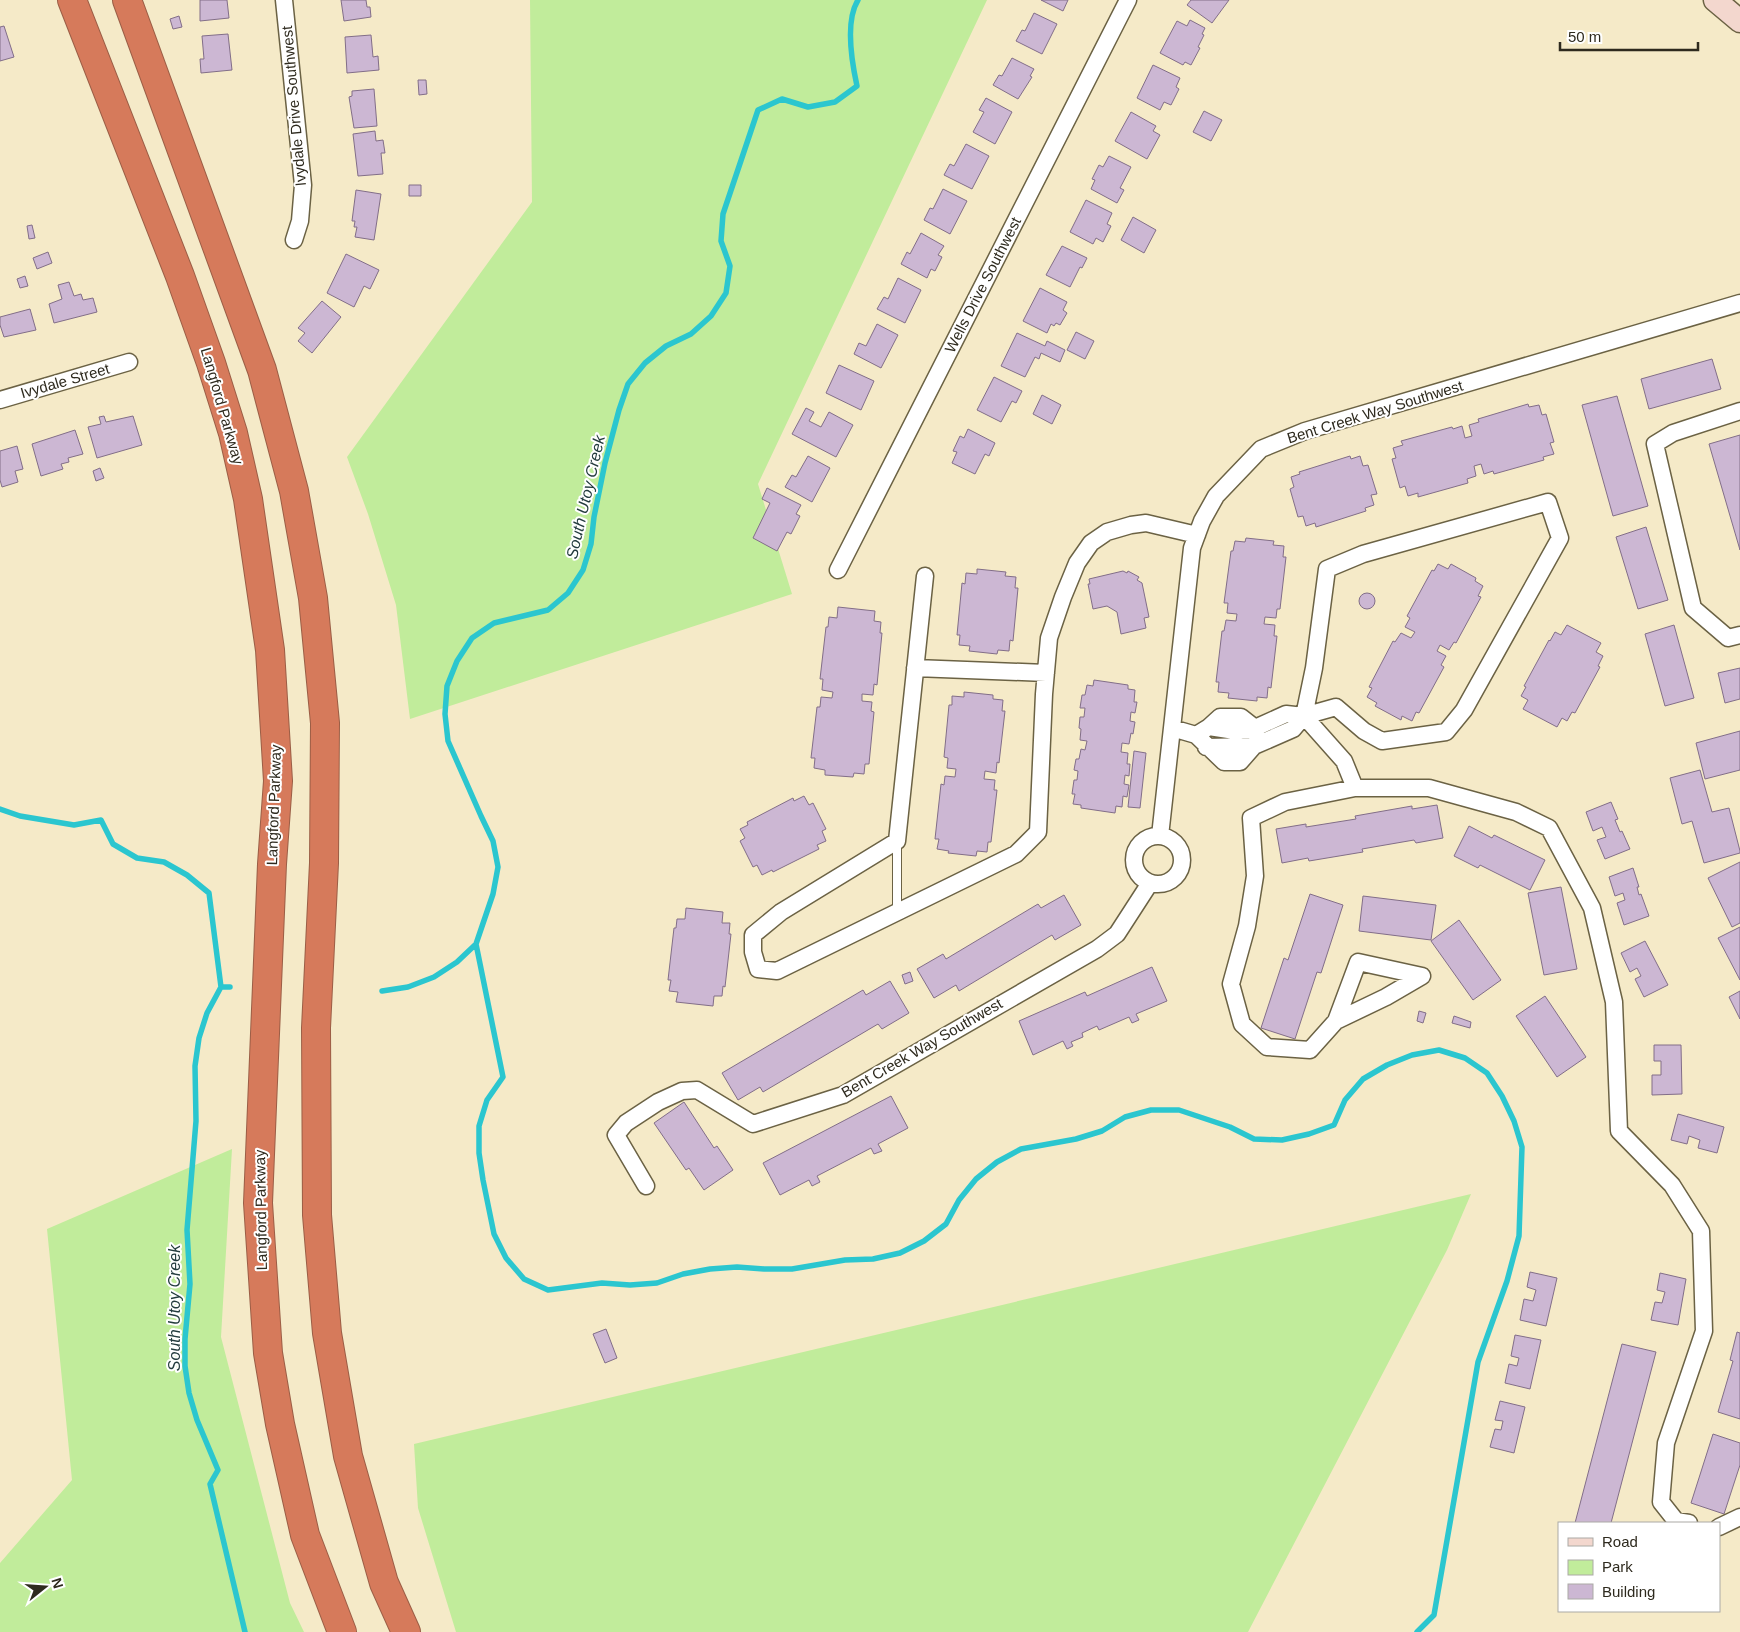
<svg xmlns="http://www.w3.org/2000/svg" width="1740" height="1632" viewBox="0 0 1740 1632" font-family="Helvetica,sans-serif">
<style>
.green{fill:#c1ec9b}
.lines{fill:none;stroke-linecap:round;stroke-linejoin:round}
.stream{stroke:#2bc6cf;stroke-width:5.5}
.building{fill:#ccb7d3;stroke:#826e88}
.service-casing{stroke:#6b6244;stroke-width:10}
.minor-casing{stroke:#6b6244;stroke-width:19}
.secondary-casing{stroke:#6b6244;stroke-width:25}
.motorway-casing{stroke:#9b5e46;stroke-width:30}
.service{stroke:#fff;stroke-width:8}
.minor{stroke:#fff;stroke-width:16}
.secondary{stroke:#f3d7ce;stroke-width:22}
.motorway{stroke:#d67a5b;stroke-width:28}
.labels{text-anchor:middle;stroke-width:4;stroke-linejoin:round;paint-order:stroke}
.street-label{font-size:15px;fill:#2e2a1e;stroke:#fff}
.water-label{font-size:16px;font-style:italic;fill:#243c3e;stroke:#fff}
</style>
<rect width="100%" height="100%" fill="#f5eac8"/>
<!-- green -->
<path class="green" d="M530,0H987L758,484L792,594L410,719L396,605L368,514L347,457L532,202Z
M232,1149L221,1337L290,1603L304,1632H0V1563L72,1480L47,1229Z
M1471,1194L1447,1250L1248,1632H456L418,1508L414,1444Z"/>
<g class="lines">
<!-- stream -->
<path class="stream" d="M0,809L20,816L74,825L101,820L113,844L137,858L164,862L187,875L209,893L221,987
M476,944L503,1077L487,1100L479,1126V1153L483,1180L494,1234L506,1258L524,1279L548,1290L602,1283L630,1285L657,1283L683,1274L710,1269L737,1267L764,1269H792L845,1260L873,1259L900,1253L924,1241L946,1224L959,1200L976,1179L997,1162L1021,1149L1076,1139L1102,1131L1125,1117L1151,1110H1179L1230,1127L1254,1139L1282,1140L1309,1134L1334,1125L1345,1100L1363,1079L1387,1065L1412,1055L1439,1050L1465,1058L1487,1073L1502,1096L1514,1121L1522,1147L1519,1236L1507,1281L1478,1362L1434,1615L1417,1632
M221,987L207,1013L199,1038L195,1066L196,1121L187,1230L190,1284L185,1339V1366L189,1393L197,1420L218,1470L210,1484L245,1632
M221,987H230
M382,991L408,987L434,977L457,962L476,944L493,894L498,867L493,841L481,816L448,741L445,714L447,686L457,661L472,638L494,623L548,610L568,593L583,570L591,544L594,517L605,463L619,410L628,384L645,363L666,346L691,334L711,316L726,293L730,266L721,241L723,214L758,110L782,99L808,107L835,102L857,86C852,63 845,21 858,0"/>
</g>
<!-- building -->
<path class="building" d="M200,0H227L229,18L200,21Z
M341,0H366L367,7H370L371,17L344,21Z
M1041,0H1068L1063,11Z
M1191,0H1229L1212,23L1187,5Z
M1034,13L1057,24L1042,54L1016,41L1022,30L1025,31Z
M179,16L182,27L173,29L170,19Z
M1190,20L1205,28L1202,34L1204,35L1198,47L1200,48L1191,65L1185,62L1183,65L1160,53L1177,21L1187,26Z
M4,26L14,57L0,61V27Z
M228,34L232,70L201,73L200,59H204L202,36Z
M371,35L373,57L378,56L379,70L347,73L345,37Z
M1012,58L1034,69L1030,76L1032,77L1018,99L993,85L999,75L1002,76Z
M1153,65L1180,78L1176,87L1179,89L1171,105L1164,102L1160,110L1137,98Z
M418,80H426L427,94L419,95Z
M374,89L377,126L354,128L349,97L352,96V91Z
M986,98L1012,112L995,144L973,132L984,112L979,110Z
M1204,111L1222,120L1211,141L1193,132Z
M1131,112L1156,126L1153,131L1160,135L1147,159L1115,141Z
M375,131L376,141L383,140L385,153H381L383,174L358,176L353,134Z
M966,144L989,156L972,189L944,175L950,164L954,166Z
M1109,156L1131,167L1120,188L1124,190L1117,203L1091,189L1095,180L1092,179L1099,165L1103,167Z
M409,185H421V196H409Z
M943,189L967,201L950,234L924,220L930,208L933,209Z
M356,190L381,194L374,240L355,237L357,227H354L355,221H352Z
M1086,200L1112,213L1107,224L1111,226L1103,242L1096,238L1093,244L1070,232Z
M1133,217L1156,230L1144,253L1121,240Z
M32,225L35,238L29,239L27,226Z
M921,233L944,246L938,255L942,257L935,271L931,269L927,278L901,264L907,252L910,254Z
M1062,246L1087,258L1082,268L1080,267L1070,287L1046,275Z
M48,252L52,263L37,269L33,258Z
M346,254L379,270L370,289L364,286L354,307L327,293Z
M25,276L28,286L20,288L17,279Z
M898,278L921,290L905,323L877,309L884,297L888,299Z
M69,282L74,296L81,294L83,300L93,298L97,312L54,323L49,304L62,299L58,285Z
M1040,288L1067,302L1063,310L1067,313L1060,325L1056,323L1054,326L1051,324L1047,333L1023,321Z
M322,301L341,317L312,353L298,341L305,333L298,328Z
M30,309L36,330L4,337L0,325V317Z
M877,324L898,335L881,368L854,354L859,343L866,346Z
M1076,332L1094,341L1085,359L1067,350Z
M1017,333L1045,346L1047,341L1065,350L1060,362L1041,353L1039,359L1035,357L1025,377L1001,366Z
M1712,359L1721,389L1649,409L1641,379Z
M839,365L874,381L861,410L826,393Z
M994,377L1022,391L1016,403L1012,401L1001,422L977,410Z
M1042,395L1061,405L1052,424L1033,414Z
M1617,396L1648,506L1613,516L1582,405Z
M1528,404L1529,407L1539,405L1542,415L1546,414L1554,442L1550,443L1554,454L1543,457L1544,460L1494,474L1493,471L1484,474L1481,464L1474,466L1476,476L1467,479L1468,483L1418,497V493L1408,496L1405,486L1400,488L1392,459L1396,458L1393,448L1403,445L1401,441L1452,427L1453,429L1462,426L1465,438L1472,436L1469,425L1479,422L1478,419Z
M806,408L814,412L809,421L821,427L829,412L853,425L836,457L792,434Z
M104,416L106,422L133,416L142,445L97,458L88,427L101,424L99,417Z
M968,429L995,443L989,456L985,454L975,474L952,463L957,452L953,451L960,436L964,438Z
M75,430L83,454L68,458L69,462L61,464L63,469L41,476L32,444Z
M1740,435V550L1709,444Z
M17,446L23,469L15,471L18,482L2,487L0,480V451Z
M808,456L830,468L812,502L785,487L792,475L796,477Z
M1350,456L1351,459L1360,456L1363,466L1368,465L1377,494L1371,495L1374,505L1365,508L1366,511L1316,527L1315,523L1306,526L1303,516L1298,517L1290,489L1294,487L1291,477L1300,474L1299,472Z
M100,468L104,478L96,481L93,471Z
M767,488L801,505L796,514L800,516L791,534L787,532L777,551L753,538L770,503L762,499Z
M1646,527L1668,600L1638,609L1616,537Z
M1246,538L1274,541L1273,545L1284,546L1283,557H1286L1280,609H1277L1276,618L1265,617L1264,624L1275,625L1274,636H1277L1271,688L1268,687L1267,698L1257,697V701L1228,698L1229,693L1218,692L1219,682H1216L1222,631H1224L1226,620L1236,621L1237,614L1227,613L1228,603H1224L1231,551H1233L1235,541L1245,542Z
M1438,564L1448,569L1451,564L1476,578L1475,581L1483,586L1478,596L1481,597L1456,643L1454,642L1449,650L1440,645L1437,651L1446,656L1441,665L1444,667L1419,713L1416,712L1412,721L1402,716L1401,720L1375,706L1377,703L1367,697L1372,688L1369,687L1393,641L1395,642L1401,633L1411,638L1415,632L1405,627L1410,618L1407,616L1432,570L1434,571Z
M977,569L1006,572L1005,576L1016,577L1015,588H1018L1013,641L1010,640L1009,651L998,650L997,654L969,651L970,646L959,645L960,635H957L962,583L965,584L966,573L977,574Z
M1123,571L1127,573L1128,571L1139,577L1137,580L1142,583L1149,617L1144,618L1146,628L1121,634L1117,612L1107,606L1093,609L1088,584H1090L1089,579Z
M1359 601a8 8 0 1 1 16 0a8 8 0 1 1-16 0Z
M838,607L875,611L874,621L881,622L880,633H882L877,685L874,684L873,695L862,694V701L872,702L871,711L874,712L869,764H865L864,774L854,773L853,777L825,775V770L814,768L815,758H811L817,707H820L821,697L832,698L833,692L822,690L823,679H820L826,627H828L829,617L837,618Z
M1567,625L1601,643L1596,652L1603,656L1598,666L1600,667L1575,713L1572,712L1567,721L1562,718L1557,727L1523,709L1528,700L1521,696L1526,687L1524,686L1549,640L1550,641L1555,632L1561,635Z
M1674,625L1694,698L1665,706L1645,634Z
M1740,668V699L1725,703L1718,673Z
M1094,680L1128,685V689L1135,690L1134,702H1137L1135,713L1131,712L1130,721L1135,722L1133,734L1131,733L1129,744L1122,743L1121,752L1128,753L1127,764H1130L1129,776L1125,775L1124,784L1129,785L1127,797L1123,796L1122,807L1116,806L1115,813L1081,808V805L1073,804L1075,794H1072L1074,780H1077L1078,771L1074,770L1076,759H1079L1081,749L1085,750L1087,741L1080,740L1081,729L1079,728L1080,717H1084L1085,708H1080L1082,695H1085L1087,685L1093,686Z
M964,692L993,695V699L1003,700L1002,711H1005L999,763L997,762L996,773L985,771L984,779L995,780L994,790H997L991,842H988L987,852L977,851L976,856L948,853L949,851L937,849L939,839H935L941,784L944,785L945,776L955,777L956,769L947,768L948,758L944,757L949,705H952V696L964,697Z
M1740,731V770L1705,779L1696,743Z
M1134,751L1146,753L1140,808L1128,807Z
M1700,770L1712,812L1729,808L1740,851V853L1704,863L1692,821L1682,824L1670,778Z
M804,796L809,805L813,803L826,829L822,831L826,841L817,845L819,849L773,872L772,870L762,875L757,865L753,867L740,841L745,838L740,829L748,825L747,822L793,798L794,801Z
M1611,802L1618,819L1615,820L1620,832L1622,831L1630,849L1605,859L1597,840L1606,837L1602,827L1593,831L1586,812Z
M1437,805L1443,838L1416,843L1414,840L1362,849L1363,852L1309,861L1308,858L1282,863L1276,829L1306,824V827L1356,819L1355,816L1412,806V809Z
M1469,826L1492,838L1494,835L1545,860L1530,890L1480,865L1478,868L1454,856Z
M1740,862V923L1732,927L1708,878Z
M1633,868L1639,887H1637L1639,895L1641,894L1649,916L1624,925L1617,903L1625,900L1623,893L1615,896L1609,877Z
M1561,887L1577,969L1544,975L1528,893Z
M1310,894L1343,905L1321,973L1317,972L1295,1039L1261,1028L1284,958L1288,960Z
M1064,895L1081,925L1055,940L1052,935L959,991L956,985L934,998L917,969L943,954L946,959L1038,904L1041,908Z
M1363,896L1436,905L1431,940L1359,931Z
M686,908L723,912L722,923H730L729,934H731L725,987L723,986L722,996H714L713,1006L676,1002L678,992L669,991L671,980H668L674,928H676L677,919H685Z
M1459,920L1501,980L1473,1000L1431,941Z
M1740,927V980L1718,938Z
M1645,941L1668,985L1644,997L1635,979L1641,976L1637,968L1630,972L1621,953Z
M1152,967L1167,1001L1136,1014L1139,1020L1132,1023L1129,1017L1099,1030L1097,1026L1082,1033L1083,1037L1071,1042L1073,1046L1067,1049L1063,1041L1033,1055L1019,1021L1085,992L1087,996Z
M910,972L913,981L905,984L902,975Z
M890,981L909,1013L882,1029L878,1024L763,1092L760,1087L738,1100L722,1073L863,990L866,995Z
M1740,991V1019L1729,997Z
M1545,996L1586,1057L1557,1077L1516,1016Z
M1419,1011L1426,1013L1423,1023L1417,1021Z
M1454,1016L1471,1022L1470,1028L1452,1023Z
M1654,1045H1681L1682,1094L1652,1095V1075H1661V1061H1654Z
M891,1096L908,1128L878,1144L882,1151L874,1154L871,1148L817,1176L820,1182L812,1186L809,1180L780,1195L763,1163Z
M684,1102L714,1148L717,1146L733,1170L704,1190L689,1168L686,1170L654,1123Z
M1678,1114L1724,1127L1717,1153L1698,1148L1700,1140L1689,1136L1687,1144L1671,1140Z
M1530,1272L1557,1278L1546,1326L1520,1320L1524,1299L1533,1301L1536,1290L1527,1287Z
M1660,1273L1686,1279L1678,1325L1651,1320L1655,1302L1662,1303L1665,1292L1657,1290Z
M606,1329L617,1358L605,1363L593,1334Z
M1737,1332L1740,1333V1419L1718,1412L1733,1361L1730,1360Z
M1515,1335L1541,1340L1530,1389L1505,1383L1509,1364L1517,1366L1519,1358L1511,1356Z
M1622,1344L1656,1352L1611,1523H1575Z
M1500,1401L1525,1407L1514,1453L1490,1447L1495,1429L1501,1430L1503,1421L1495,1420Z
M1713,1434L1740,1443V1465L1724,1514L1691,1503Z"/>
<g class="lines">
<defs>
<path id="service" d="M897,913V842"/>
<path id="minor" d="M284,0L303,185L300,221L294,240
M0,400L129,362
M1740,411L1673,433L1655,444L1693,608L1728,638L1740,635
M838,570L1128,0
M925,576L897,841L781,912L753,935V952L758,969L777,971L1016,854L1038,832L1044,694L1049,638L1063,597L1077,563L1091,543L1107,532L1131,525L1146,523L1197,535
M915,668L1046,673
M1304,716L1344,761L1355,788H1429L1516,812L1549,828L1592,908L1614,1002L1619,1131L1672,1185L1701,1231L1704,1331L1666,1443L1661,1502L1676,1521L1689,1523
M1209,727L1235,731L1255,728L1256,734
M1172,728L1196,735L1224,762H1240L1254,746L1293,729L1304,716L1314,668L1327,569L1363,554L1548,502L1560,538L1464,710L1446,732L1382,741L1364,731L1336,707L1304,716L1286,714L1255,728L1241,717H1220L1209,727L1196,735
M1206,747L1254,746
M1355,788L1285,802L1251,818L1255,876L1247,926L1231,984L1242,1024L1267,1047L1310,1050L1336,1021L1358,962L1422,976
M1134 860a24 24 0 1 1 48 0a24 24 0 1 1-48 0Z
M1160,836L1192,548L1202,521L1216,496L1261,449L1305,431L1740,303
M1336,1021L1386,997L1422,976
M646,1186L616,1135L626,1123L658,1102L682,1091L697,1090L753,1124L843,1095L1097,949L1117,934L1150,883
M1719,1527L1740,1517"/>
<path id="secondary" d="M1715,0L1740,21"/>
<path id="motorway" d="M72,0L180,276L211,363L233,433L248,499L270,650L278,781L272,864L258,1203L268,1353L280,1424L305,1535L342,1632
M127,0L262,370L294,491L313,598L325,723L324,863L316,1028L317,1215L327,1333L348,1456L384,1583L406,1632"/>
</defs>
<!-- service casing -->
<use href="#service" class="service-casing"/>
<!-- minor casing -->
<use href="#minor" class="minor-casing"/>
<!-- secondary casing -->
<use href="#secondary" class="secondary-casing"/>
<!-- motorway casing -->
<use href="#motorway" class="motorway-casing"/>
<!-- service -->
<use href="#service" class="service"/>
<!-- minor -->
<use href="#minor" class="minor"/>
<!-- secondary -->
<use href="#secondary" class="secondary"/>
<!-- motorway -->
<use href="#motorway" class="motorway"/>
</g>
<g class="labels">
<!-- street labels -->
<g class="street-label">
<text transform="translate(294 106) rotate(-95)" y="5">Ivydale Drive Southwest</text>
<text transform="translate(983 285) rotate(-63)" y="5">Wells Drive Southwest</text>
<text transform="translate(65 381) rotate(-16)" y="5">Ivydale Street</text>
<text transform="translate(222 406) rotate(74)" y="5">Langford Parkway</text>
<text transform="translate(1375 412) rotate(-17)" y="5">Bent Creek Way Southwest</text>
<text transform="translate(274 805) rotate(-88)" y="5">Langford Parkway</text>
<text transform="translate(922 1048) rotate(-30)" y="5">Bent Creek Way Southwest</text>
<text transform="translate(261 1210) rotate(-91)" y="5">Langford Parkway</text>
</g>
<!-- water labels -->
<g class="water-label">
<text transform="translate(585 497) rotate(-77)" y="6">South Utoy Creek</text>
<text transform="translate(174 1308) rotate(-90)" y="6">South Utoy Creek</text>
</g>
</g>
<!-- legend -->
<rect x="1558" y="1522" width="162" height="90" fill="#ffffff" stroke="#abaaa5"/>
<rect x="1568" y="1538" width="25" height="8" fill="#f3d7ce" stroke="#abaaa5"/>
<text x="1602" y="1547" font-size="15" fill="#2e2a1e">Road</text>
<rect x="1568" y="1560" width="25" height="15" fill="#c1ec9b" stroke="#abaaa5"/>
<text x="1602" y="1572" font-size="15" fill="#2e2a1e">Park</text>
<rect x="1568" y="1584" width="25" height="15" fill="#ccb7d3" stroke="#abaaa5"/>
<text x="1602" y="1597" font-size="15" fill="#2e2a1e">Building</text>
<!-- north arrow -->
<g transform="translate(45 1587) rotate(73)" stroke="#ffffff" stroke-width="4" paint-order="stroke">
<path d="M0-4L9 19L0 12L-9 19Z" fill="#2e2a1e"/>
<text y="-8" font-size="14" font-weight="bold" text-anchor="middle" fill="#2e2a1e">N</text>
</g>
<!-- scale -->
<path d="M1560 42v8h138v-8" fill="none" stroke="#2e2a1e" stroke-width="2.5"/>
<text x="1568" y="42" font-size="15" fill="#2e2a1e" stroke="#ffffff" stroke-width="4" paint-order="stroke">50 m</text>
</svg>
